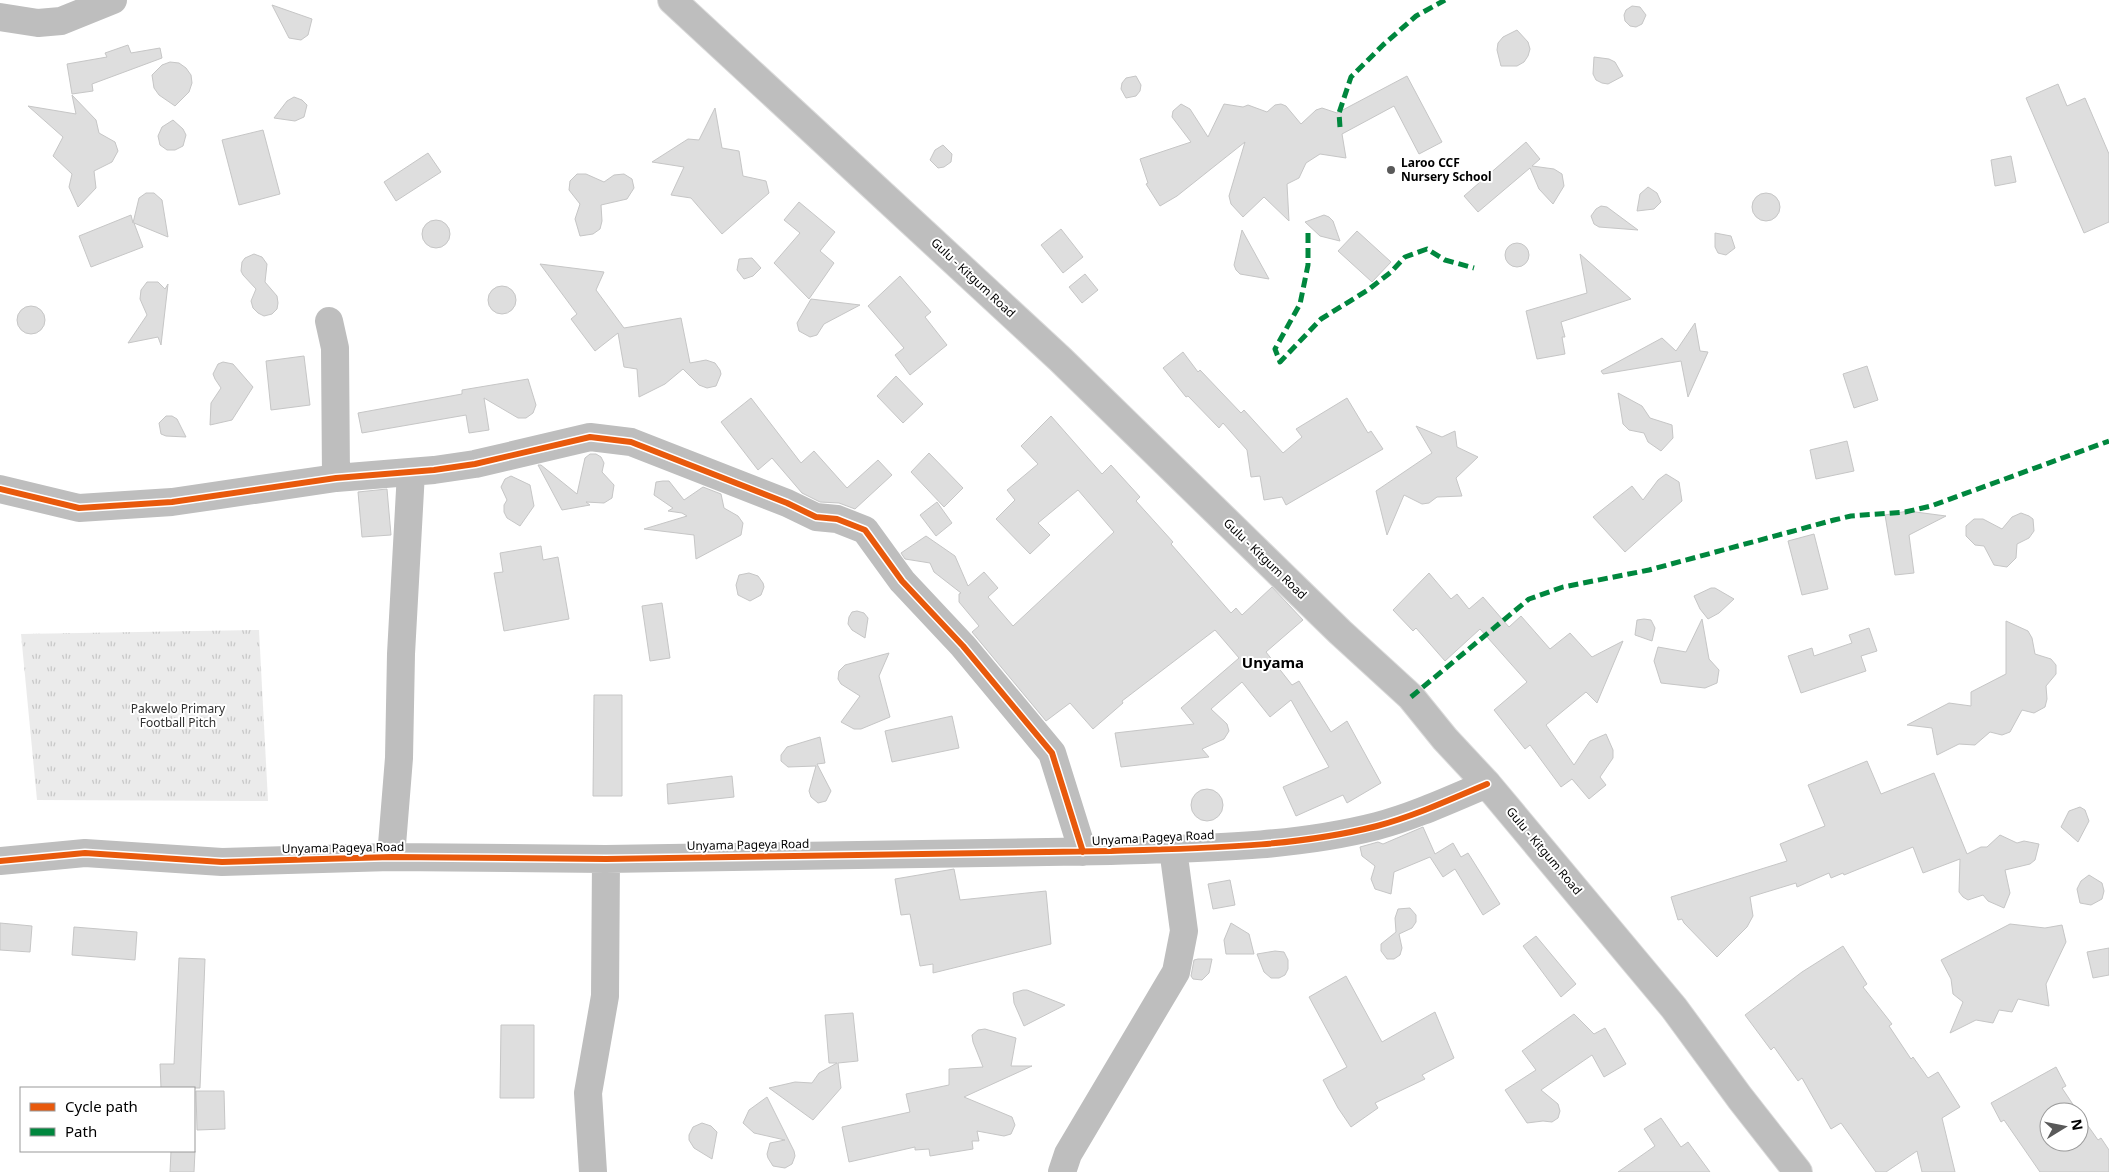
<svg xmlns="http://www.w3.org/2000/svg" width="2109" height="1172" viewBox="0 0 2109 1172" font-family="'Noto Sans',sans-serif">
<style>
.park{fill:url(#park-tufts)}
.building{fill:#dedede;stroke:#c6c6c6}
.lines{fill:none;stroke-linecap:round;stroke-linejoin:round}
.major-casing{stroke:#dbdbdb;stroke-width:30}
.minor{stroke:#bebebe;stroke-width:28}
.major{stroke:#bebebe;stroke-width:28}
.quiet{stroke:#00873e;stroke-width:5;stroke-dasharray:10 5;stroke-linecap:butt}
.cycleway-casing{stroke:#fff;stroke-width:9}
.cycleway{stroke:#e8590c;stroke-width:6}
.poi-dot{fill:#595959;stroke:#fff;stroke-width:2}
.labels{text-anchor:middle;stroke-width:4;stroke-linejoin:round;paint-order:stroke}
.poi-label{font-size:12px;font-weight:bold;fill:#000;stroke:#fff;text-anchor:start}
.street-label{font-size:12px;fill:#000;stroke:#fff}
.park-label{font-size:12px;fill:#313131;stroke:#fff}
.quarter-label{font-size:15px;font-weight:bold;fill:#000;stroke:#fff}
</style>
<defs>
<pattern id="park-tufts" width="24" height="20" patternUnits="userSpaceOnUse" patternTransform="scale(1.25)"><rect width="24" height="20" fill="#ebebeb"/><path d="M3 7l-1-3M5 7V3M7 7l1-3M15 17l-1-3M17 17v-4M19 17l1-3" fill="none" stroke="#c8c8c8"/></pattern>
</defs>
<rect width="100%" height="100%" fill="#fff"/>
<!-- park -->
<path class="park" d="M259,630L268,801L37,800L21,634Z"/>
<!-- building -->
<path class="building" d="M272,5L312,19L308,35L301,40L289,38Z
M1632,6L1640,7L1646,15L1642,24L1636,27L1630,26L1625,21L1624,15L1626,10Z
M1517,30L1528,42L1530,49L1528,56L1524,62L1517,66H1501L1497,50L1498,43L1503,37Z
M128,45L131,53L160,48L162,58L92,84L93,91L72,94L67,64L107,57L105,53Z
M1594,57L1609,59L1615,62L1623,76L1608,84L1602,83L1596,80L1593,74Z
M170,62L179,63L186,68L191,75L192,83L189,92L175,106L159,95L154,88L152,75L162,65Z
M1136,76L1141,85L1140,91L1136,96L1126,98L1121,89L1122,83L1126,78Z
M1407,76L1442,142L1419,154L1394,106L1342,134L1346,158L1320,154L1306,163L1299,178L1287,184L1289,221L1264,197L1243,217L1231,204L1229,196L1245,142L1177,196L1160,206L1146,184L1148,183L1140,159L1191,142L1172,117L1173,111L1181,104L1190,109L1208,137L1224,104L1243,107L1248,105L1267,112L1275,105L1281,104L1286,106L1301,124L1316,110L1322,108L1337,113Z
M2058,84L2067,106L2085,98L2109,154V222L2084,233L2026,98Z
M72,95L96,120L99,133L115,142L118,151L112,162L94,171L96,188L78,207L69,187L72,174L53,156L63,137L28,106L76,114Z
M294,97L302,100L307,105L304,117L295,121L274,118L287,101Z
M715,108L722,148L739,151L743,176L766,181L769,193L722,234L691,198L671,195L684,167L652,162L688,139L699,140Z
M173,120L183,129L186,135L183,146L175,150H167L160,145L158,136L162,127Z
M263,130L280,194L239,205L222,140Z
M1526,142L1540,159L1532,166L1554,169L1562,174L1564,186L1553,204L1539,189L1530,168L1478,212L1464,196Z
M943,145L952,154L951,162L944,167L938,168L930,160L935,150Z
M428,153L441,172L396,201L384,182Z
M2011,156L2016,182L1995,186L1991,160Z
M577,174H586L604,182L614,175L624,174L632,179L634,188L627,199L601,205L602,221L600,229L593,234L580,236L575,219L580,204L569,190L570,181Z
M1648,187L1657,193L1661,202L1654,209L1637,211L1640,194Z
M146,193H154L162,200L168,237L134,223L143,247L91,267L79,236L131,215L133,223L139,198Z
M1752 207a14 14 0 1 1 28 0a14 14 0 1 1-28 0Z
M799,202L835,232L820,251L834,263L809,299L774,263L800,233L784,220Z
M1601,206L1607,207L1638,230L1599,227L1594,224L1591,216L1596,209Z
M1324,215L1329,217L1333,221L1340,241L1320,236L1305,222Z
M422 234a14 14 0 1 1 28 0a14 14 0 1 1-28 0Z
M1061,229L1083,257L1063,273L1041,245Z
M1242,230L1269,279L1240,274L1236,270L1234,265Z
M1357,231L1391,262L1372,282L1338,251Z
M1715,233L1731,236L1735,248L1726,255L1718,253L1715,247Z
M1505 255a12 12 0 1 1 24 0a12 12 0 1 1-24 0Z
M254,254L262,257L267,264L265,282L277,296L278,303L277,309L272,314L264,316L258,313L253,308L251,301L256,289L243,275L241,271L242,262L245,258Z
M1580,254L1631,299L1561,322L1565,337H1562L1565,354L1537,359L1526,311L1587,293Z
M752,258L761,268L753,276L744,279L737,270L739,259Z
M540,264L604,272L596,290L624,328L681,318L690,363L706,360L715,363L720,370L721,374L716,386L707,388L699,385L683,369L665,384L639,397L637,369L624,367L618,333L595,351L571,319L577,314Z
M1085,274L1098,290L1082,303L1069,287Z
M900,276L931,312L925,317L947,345L910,375L895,355L904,348L868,306Z
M147,282H158L165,289L168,284L161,345L158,337L128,343L147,315L140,299L141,290Z
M488 300a14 14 0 1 1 28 0a14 14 0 1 1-28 0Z
M811,299L860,305L824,324L817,335L810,337L799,331L797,323Z
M17 320a14 14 0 1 1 28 0a14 14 0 1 1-28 0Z
M1695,323L1700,351L1708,352L1688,397L1681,361L1603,374L1601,371L1662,338L1676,351Z
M1183,352L1198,372L1200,370L1241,413L1244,410L1283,453L1302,437L1296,429L1347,398L1368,433L1371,431L1383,449L1286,505L1282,497L1264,500L1260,476L1251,477L1247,450L1223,423L1219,428L1188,396L1186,397L1163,368Z
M304,356L310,405L271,410L266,361Z
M223,362L233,364L253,387L232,420L210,425L211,403L221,388L215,379L213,374L218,364Z
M1867,366L1878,400L1854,408L1843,374Z
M896,376L923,404L903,423L877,396Z
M528,379L536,405L533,413L526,418H518L484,398L489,430L469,433L466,415L362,433L358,413L462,394V390Z
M1618,393L1642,406L1650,418L1672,425L1673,438L1661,451L1648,442L1644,433L1629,430L1623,424Z
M751,398L801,463L814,451L847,488L878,460L892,475L855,509L839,503L820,502L802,493L772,458L758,470L721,422Z
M166,416H172L177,419L186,437L166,436L161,434L159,423Z
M1051,416L1102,474L1111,465L1140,497L1136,501L1173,542L1171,544L1231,613L1236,608L1242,615L1272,587L1303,620L1266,652L1292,685L1299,681L1331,732L1347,721L1381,783L1347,803L1343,795L1296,816L1283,787L1329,767L1291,700L1270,717L1242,682L1211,709L1227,724L1229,731L1224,739L1202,749L1209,757L1121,767L1115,733L1194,724L1181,708L1239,658L1215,630L1122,701L1123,703L1093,729L1070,703L1046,721L972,632L979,626L959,602V594L961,593L934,572L930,563L905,559L901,553L926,536L955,556L968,586L984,572L998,588L988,597L1013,626L1114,532L1078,490L1038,523L1050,535L1030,554L996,519L1015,500L1007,490L1038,464L1021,446Z
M1416,426L1442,437L1455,431L1457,447L1478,457L1456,478L1462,496L1437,497L1429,503L1422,504L1404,495L1387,535L1376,491L1432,453Z
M1847,441L1854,471L1816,479L1810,450Z
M929,453L963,488L944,507L911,472Z
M590,454H596L601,457L604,463L602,472L614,485L612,498L604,503L586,502L590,505L562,510L538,465H541L577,494L585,458Z
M1666,474L1679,482L1682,501L1625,552L1593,517L1632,486L1643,500L1658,480Z
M511,476L530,485L534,506L520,526L507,518L504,512V505L507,500L501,487L505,479Z
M663,481H669L684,500L703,487L721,494L724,508L738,516L743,523L741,535L696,559L694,535L644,529L687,516L682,513L668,511L673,508L654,495L656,482Z
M387,489L391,535L362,537L358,492Z
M937,502L952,523L936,536L920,515Z
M1908,511L1946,516L1909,535L1914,573L1895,575L1885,515Z
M2021,513L2029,516L2033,519L2034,531L2029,538L2017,544L2016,558L2007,567L1994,565L1984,546L1975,545L1966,536V526L1974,519H1983L2002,529L2012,517Z
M1814,534L1828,589L1802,595L1788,541Z
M541,546L543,560L558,557L569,619L504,631L494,573L503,572L500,553Z
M749,573L758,576L763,583L764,587L761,595L750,601L738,595L736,585L739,575Z
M1429,573L1451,599L1457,594L1469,609L1483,597L1509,627L1521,616L1550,649L1570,633L1592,657L1623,641L1597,703L1586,692L1546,725L1574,765L1590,741L1606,734L1613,750V758L1600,777L1606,785L1589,799L1572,779L1561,787L1530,745L1525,749L1494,710L1527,682L1480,629L1445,661L1416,628L1413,631L1393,610Z
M1711,588H1715L1734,599L1719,613L1708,619L1700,609L1694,596Z
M662,603L670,658L650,661L642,606Z
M857,611L864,613L868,618L865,638L852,630L848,624L849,617L852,612Z
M1644,619L1651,620L1655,628L1652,641L1635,635L1637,620Z
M1702,619L1709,659L1719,670L1717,683L1705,688L1661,683L1654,661L1658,647L1686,652Z
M2006,621L2028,631L2032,638L2035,654L2051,659L2056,665V674L2046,686L2047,699L2045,707L2034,713L2022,710L2010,732L2002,735L1990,732L1975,745L1959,744L1937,755L1932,728L1907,725L1949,703L1971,706V692L2006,674Z
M1869,628L1877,651L1861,656L1866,671L1801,693L1788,656L1812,648L1814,656L1852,643L1849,635Z
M889,653L879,676L890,717L861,729H854L841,722L860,696L841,684L838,679L839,671L845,665Z
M594,695H622V796H593Z
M952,716L959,748L892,762L885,731Z
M820,737L825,763L817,764L831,791L826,801L818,803L811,797L809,791L816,766L788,767L781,761V755L787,747Z
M1867,761L1881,794L1934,773L1967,854L1981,847H1987L2000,835L2017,843L2024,841L2039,844L2035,860L2030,864L2005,870L2010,893L2004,908L1988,901L1983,895L1968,900L1963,897L1959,892L1960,859L1923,873L1913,847L1844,875L1843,873L1831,878L1829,873L1797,887L1796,883L1750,897L1753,916L1747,927L1717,957L1684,923L1682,919L1678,920L1671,897L1787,861L1780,844L1825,826L1808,785Z
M732,776L734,797L668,804L667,784Z
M1191 805a16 16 0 1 1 32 0a16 16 0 1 1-32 0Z
M2080,807L2085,810L2089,821L2078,842L2061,827L2069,811Z
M1423,827L1435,854L1453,843L1461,857L1468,853L1500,904L1483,915L1455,869L1443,877L1430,857L1394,872L1391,894L1375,889L1371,879L1375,866L1362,856L1360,847L1378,842L1383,844Z
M954,869L960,900L1046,891L1051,944L933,973V964L920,966L910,914L901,915L895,879Z
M2089,875L2102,883L2104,891L2102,899L2091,905L2080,903L2077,889L2081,881Z
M1230,880L1235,905L1213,909L1208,884Z
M1410,908L1416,915V922L1412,928L1399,934L1402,948L1400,955L1394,959H1387L1381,951V944L1396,932L1395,918L1398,909Z
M0,923L32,926L30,952L0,950Z
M1231,923L1249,934L1254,954H1226L1224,940Z
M2010,924L2045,928L2062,925L2066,942L2046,984L2049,1006L2018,999L2012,1012L1999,1010L1993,1023L1976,1020L1950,1033L1963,1002L1953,994L1951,979L1941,960Z
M74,927L137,932L135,960L72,955Z
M1536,936L1576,984L1561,997L1523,946Z
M1843,946L1867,984L1863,987L1892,1024L1889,1026L1911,1059L1913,1057L1928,1078L1938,1072L1960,1107L1942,1118L1955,1172H1922L1917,1151L1886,1172H1876L1841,1123L1831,1129L1802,1078L1798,1081L1774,1047L1771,1050L1745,1015L1802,972Z
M2109,948V975L2093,978L2087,952Z
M1275,951L1284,952L1288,960V969L1285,975L1279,978H1271L1264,972L1257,954Z
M179,958L205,959L200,1088H161L160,1064H174Z
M1198,959H1212L1209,973L1202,980L1193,979L1191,976L1194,960Z
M1346,976L1382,1042L1435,1012L1454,1058L1422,1075L1425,1079L1375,1103L1378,1108L1351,1127L1338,1108L1323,1080L1347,1067L1309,997Z
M1023,990H1027L1065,1005L1024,1026L1014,1003L1013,993Z
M853,1013L858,1061L838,1063L841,1088L813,1120L769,1088L795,1082L812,1083L819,1073L837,1063H829L825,1015Z
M1574,1014L1594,1034L1605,1028L1626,1064L1604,1077L1592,1055L1541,1090L1558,1104L1560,1111L1558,1118L1552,1122L1543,1121L1527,1123L1505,1090L1536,1070L1522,1051Z
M501,1025H534V1098H500Z
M985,1029L1016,1038L1011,1066H1032L964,1097L1012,1117L1015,1125L1011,1134L1004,1136L977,1131L979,1141H972L973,1149L930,1156L929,1149L915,1150V1147L849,1162L842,1127L910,1112L906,1094L949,1085V1069L983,1067L973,1042L972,1035L978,1030Z
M2056,1067L2066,1086L2062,1088L2078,1112H2049V1142H2079V1113L2098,1140L2101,1138L2109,1150V1172H2040L2004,1120L2001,1122L1991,1103Z
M196,1091H224L225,1129L197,1130Z
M767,1097L794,1151L795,1156L792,1164L785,1168L773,1166L768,1158L767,1154L770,1143L785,1140L754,1133L743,1123L749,1110Z
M1661,1118L1681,1147L1688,1142L1710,1172H1618L1655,1146L1644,1129Z
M702,1123L711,1126L717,1132L712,1159L694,1148L689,1140V1135L693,1127Z
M171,1151H195L194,1172H170Z"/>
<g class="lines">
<defs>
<path id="major" d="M672,0L1060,359L1340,632L1411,697L1445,739L1487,784L1674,1008L1740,1098L1798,1172"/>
</defs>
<!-- major casing -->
<use href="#major" class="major-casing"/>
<!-- minor -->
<path class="minor" d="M0,17L38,23L61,21L113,0
M329,321L335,348L336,478
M0,489L79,508L172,502L336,478L434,470L475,464L590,437L631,442L787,503L816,517L837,519L865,530L902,581L963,646L1052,753L1083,852
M391,857L399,758L401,654L411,472
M0,861L85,853L222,862L391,857L606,859L1111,851C1200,848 1291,848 1377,826C1415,816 1451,799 1487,784
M593,1172L588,1093L605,996L606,859
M1062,1172L1068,1154L1176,972L1184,931L1173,849"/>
<!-- major -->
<use href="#major" class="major"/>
<!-- quiet -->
<path class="quiet" d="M1340,127L1339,113L1351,77L1383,45L1416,16L1445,0
M1308,233V265L1300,304L1275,349L1280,362L1321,319L1368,290L1391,272L1405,257L1427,249L1445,260L1474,268
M1411,697L1529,599L1563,587L1649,570L1834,520L1851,516L1905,512L1931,506L2109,441"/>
<defs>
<path id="cycleway" d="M0,489L79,508L172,502L336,478L434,470L475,464L590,437L631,442L787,503L816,517L837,519L865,530L902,581L963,646L1052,753L1083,852
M0,861L85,853L222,862L391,857L606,859L1111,851C1200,848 1291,848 1377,826C1415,816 1451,799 1487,784"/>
</defs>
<!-- cycleway casing -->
<use href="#cycleway" class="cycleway-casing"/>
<!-- cycleway -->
<use href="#cycleway" class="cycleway"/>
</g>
<!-- markers -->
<circle class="poi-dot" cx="1391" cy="170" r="5"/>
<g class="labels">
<!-- poi labels -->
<g class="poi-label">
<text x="1401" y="167">Laroo CCF<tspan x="1401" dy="14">Nursery School</tspan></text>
</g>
<!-- street labels -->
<g class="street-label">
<text transform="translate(973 278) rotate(43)" y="4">Gulu - Kitgum Road</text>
<text transform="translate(1265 559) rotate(44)" y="4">Gulu - Kitgum Road</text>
<text transform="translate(1153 838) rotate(-3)" y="4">Unyama Pageya Road</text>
<text transform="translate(748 845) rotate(-1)" y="4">Unyama Pageya Road</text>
<text transform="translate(343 848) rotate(-1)" y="4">Unyama Pageya Road</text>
<text transform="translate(1544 851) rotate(50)" y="4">Gulu - Kitgum Road</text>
</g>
<!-- park labels -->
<g class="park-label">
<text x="178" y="713">Pakwelo Primary<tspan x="178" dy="14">Football Pitch</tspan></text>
</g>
<!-- quarter labels -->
<g class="quarter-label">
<text x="1273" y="668">Unyama</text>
</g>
</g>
<!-- legend -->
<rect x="20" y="1087" width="175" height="65" fill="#ffffff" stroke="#999999"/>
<rect x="30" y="1103" width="25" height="8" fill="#e8590c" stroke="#999999"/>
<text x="65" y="1112" font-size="15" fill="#000000">Cycle path</text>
<rect x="30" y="1128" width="25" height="8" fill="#00873e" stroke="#999999"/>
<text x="65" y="1137" font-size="15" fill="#000000">Path</text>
<!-- north arrow -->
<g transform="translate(2064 1127) rotate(80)"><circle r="24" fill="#ffffff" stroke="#999999"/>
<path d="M0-4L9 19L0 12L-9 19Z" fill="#595959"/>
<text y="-8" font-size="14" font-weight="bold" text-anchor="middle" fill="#000000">N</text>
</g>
</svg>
